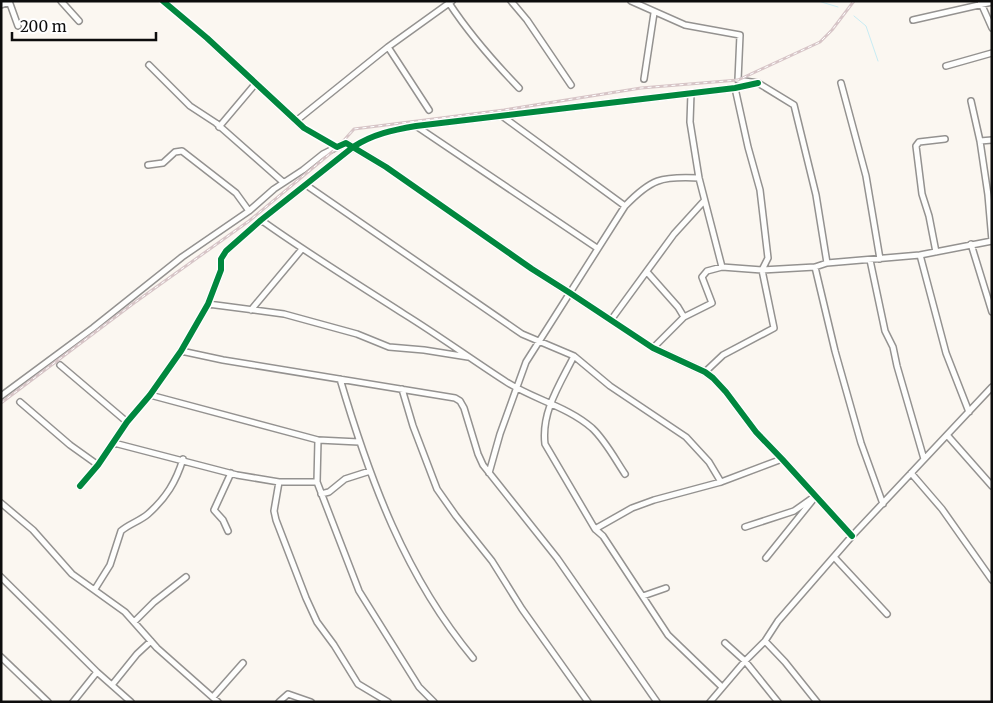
<svg xmlns="http://www.w3.org/2000/svg" width="993" height="703" viewBox="0 0 993 703" font-family="Merriweather,serif">
<style>
.lines{fill:none;stroke-linecap:round;stroke-linejoin:round}
.stream{stroke:#c8ecf4;stroke-width:1}
.minor-casing{stroke:#949290;stroke-width:8}
.minor{stroke:#fefefd;stroke-width:5}
.rail-casing{stroke:#d7c5c7;stroke-width:3}
.rail{stroke:#fff;stroke-width:1;stroke-dasharray:4;stroke-linecap:butt}
.cycleway-casing{stroke:#fff;stroke-width:9}
.cycleway{stroke:#00873e;stroke-width:6}
</style>
<rect width="100%" height="100%" fill="#fbf7f1"/>
<g class="lines">
<!-- stream -->
<path class="stream" d="M818,1L838,7
M854,16L866,26L878,61"/>
<defs>
<path id="minor" d="M9,1L18,26
M61,1L79,21
M163,1L207,38L304,128L337,147L346,143L386,167L532,269L570,293L653,348L705,372L713,378L726,392L756,432L782,459L852,536
M511,1L527,20L571,85
M631,1L685,25L740,35L738,80L758,83L794,105L816,195L827,263
M980,1L992,28
M449,3C470,35 492,60 519,88
M1,5L9,2
M913,20L992,2
M388,47L429,110
M149,65L190,106L216,123L283,182
M946,66L992,53
M644,79L654,13
M841,83L866,176L880,259
M691,93L690,122L699,178L722,267
M971,101L980,141L988,195L992,241
M502,116L625,206
M296,121L388,47L452,1
M416,126L597,248
M219,127L256,83
M980,141L992,140
M148,165L163,163L175,152L182,151L236,193L249,211
M306,185L522,334L574,356L610,386L686,437L709,462L721,482
M261,220C307,253 356,283 404,314C438,335 471,359 505,381C532,399 567,406 592,428C605,440 615,459 625,474
M971,244L992,312
M936,252L929,216L922,194L916,146L919,142L945,139
M920,255L946,353L969,412
M870,260L885,331L893,347L897,366L924,459
M815,267L835,351L861,443L883,504
M647,272L678,307L684,317
M208,304L284,314L357,334L389,347L424,350L468,357
M251,310L302,249
M611,320L674,234L704,201
M653,348L684,317L712,303L702,277L707,271L722,267L762,270L815,267L827,263L920,255L992,241
M181,351L223,360L455,398L460,401L464,408L478,454L483,465L557,558L657,702
M574,356C560,384 541,412 545,444L595,529L603,536L668,635L722,687
M60,365L127,422
M705,372L723,355L774,328L762,270L768,258L760,190L748,147L735,88
M340,379C370,480 405,576 473,658
M402,389L413,426L437,489L456,516L492,561L522,609L588,702
M150,395L318,440L359,442
M1,396L93,328L182,257L249,211L274,189L303,170L323,154L337,147
M20,402L70,445L98,465
M947,435L992,486
M318,440L317,482L359,591L419,687L434,702
M114,443L237,475L279,482H317
M489,473L500,434L526,362L625,206C651,179 661,176 699,178
M911,473L942,509L992,580
M279,482L274,511L276,520L306,598L317,622L334,645L358,684L388,702
M80,486L98,465L127,422L150,395L181,351L208,304L221,270V259L226,251L261,220L353,147C373,134 393,130 416,126L735,88L758,83
M321,494L329,492L345,479L370,471
M1,503L33,530L72,574L125,612L157,648L218,702
M745,527L794,511L811,499
M595,529L632,508L654,500L721,482L782,459
M228,531L223,520L214,510L231,473
M834,557L887,614
M766,558L816,496
M1,577L97,672L131,702
M95,589L110,565L121,531C129,524 140,521 148,514C166,498 176,482 183,459
M643,596L666,588
M134,622L154,602L186,577
M765,641L785,662L817,702
M725,643L745,661L778,702
M1,657L48,702
M112,685L137,654L151,641
M213,697L243,663
M73,702L97,672
M279,702L288,694L311,702
M710,702L745,661L765,641L778,621L852,536L992,387"/>
</defs>
<!-- minor casing -->
<use href="#minor" class="minor-casing"/>
<!-- minor -->
<use href="#minor" class="minor"/>
<defs>
<path id="rail" d="M1,403L134,303L249,221L338,147L354,129L504,110L641,88L738,80L820,42L832,30L854,1"/>
</defs>
<!-- rail casing -->
<use href="#rail" class="rail-casing"/>
<!-- rail -->
<use href="#rail" class="rail"/>
<defs>
<path id="cycleway" d="M163,1L207,38L304,128L337,147L346,143L386,167L532,269L570,293L653,348L705,372L713,378L726,392L756,432L782,459L852,536
M80,486L98,465L127,422L150,395L181,351L208,304L221,270V259L226,251L261,220L353,147C373,134 393,130 416,126L735,88L758,83"/>
</defs>
<!-- cycleway casing -->
<use href="#cycleway" class="cycleway-casing"/>
<!-- cycleway -->
<use href="#cycleway" class="cycleway"/>
</g>
<!-- border -->
<rect width="993" height="703" fill="none" stroke="#0d0d0d" stroke-width="5"/>
<!-- scale -->
<path d="M12 32v8h144v-8" fill="none" stroke="#0d0d0d" stroke-width="2.5"/>
<text x="20" y="32" font-size="15" fill="#0d0d0d" stroke="#ffffff" stroke-width="4" paint-order="stroke">200 m</text>
</svg>
